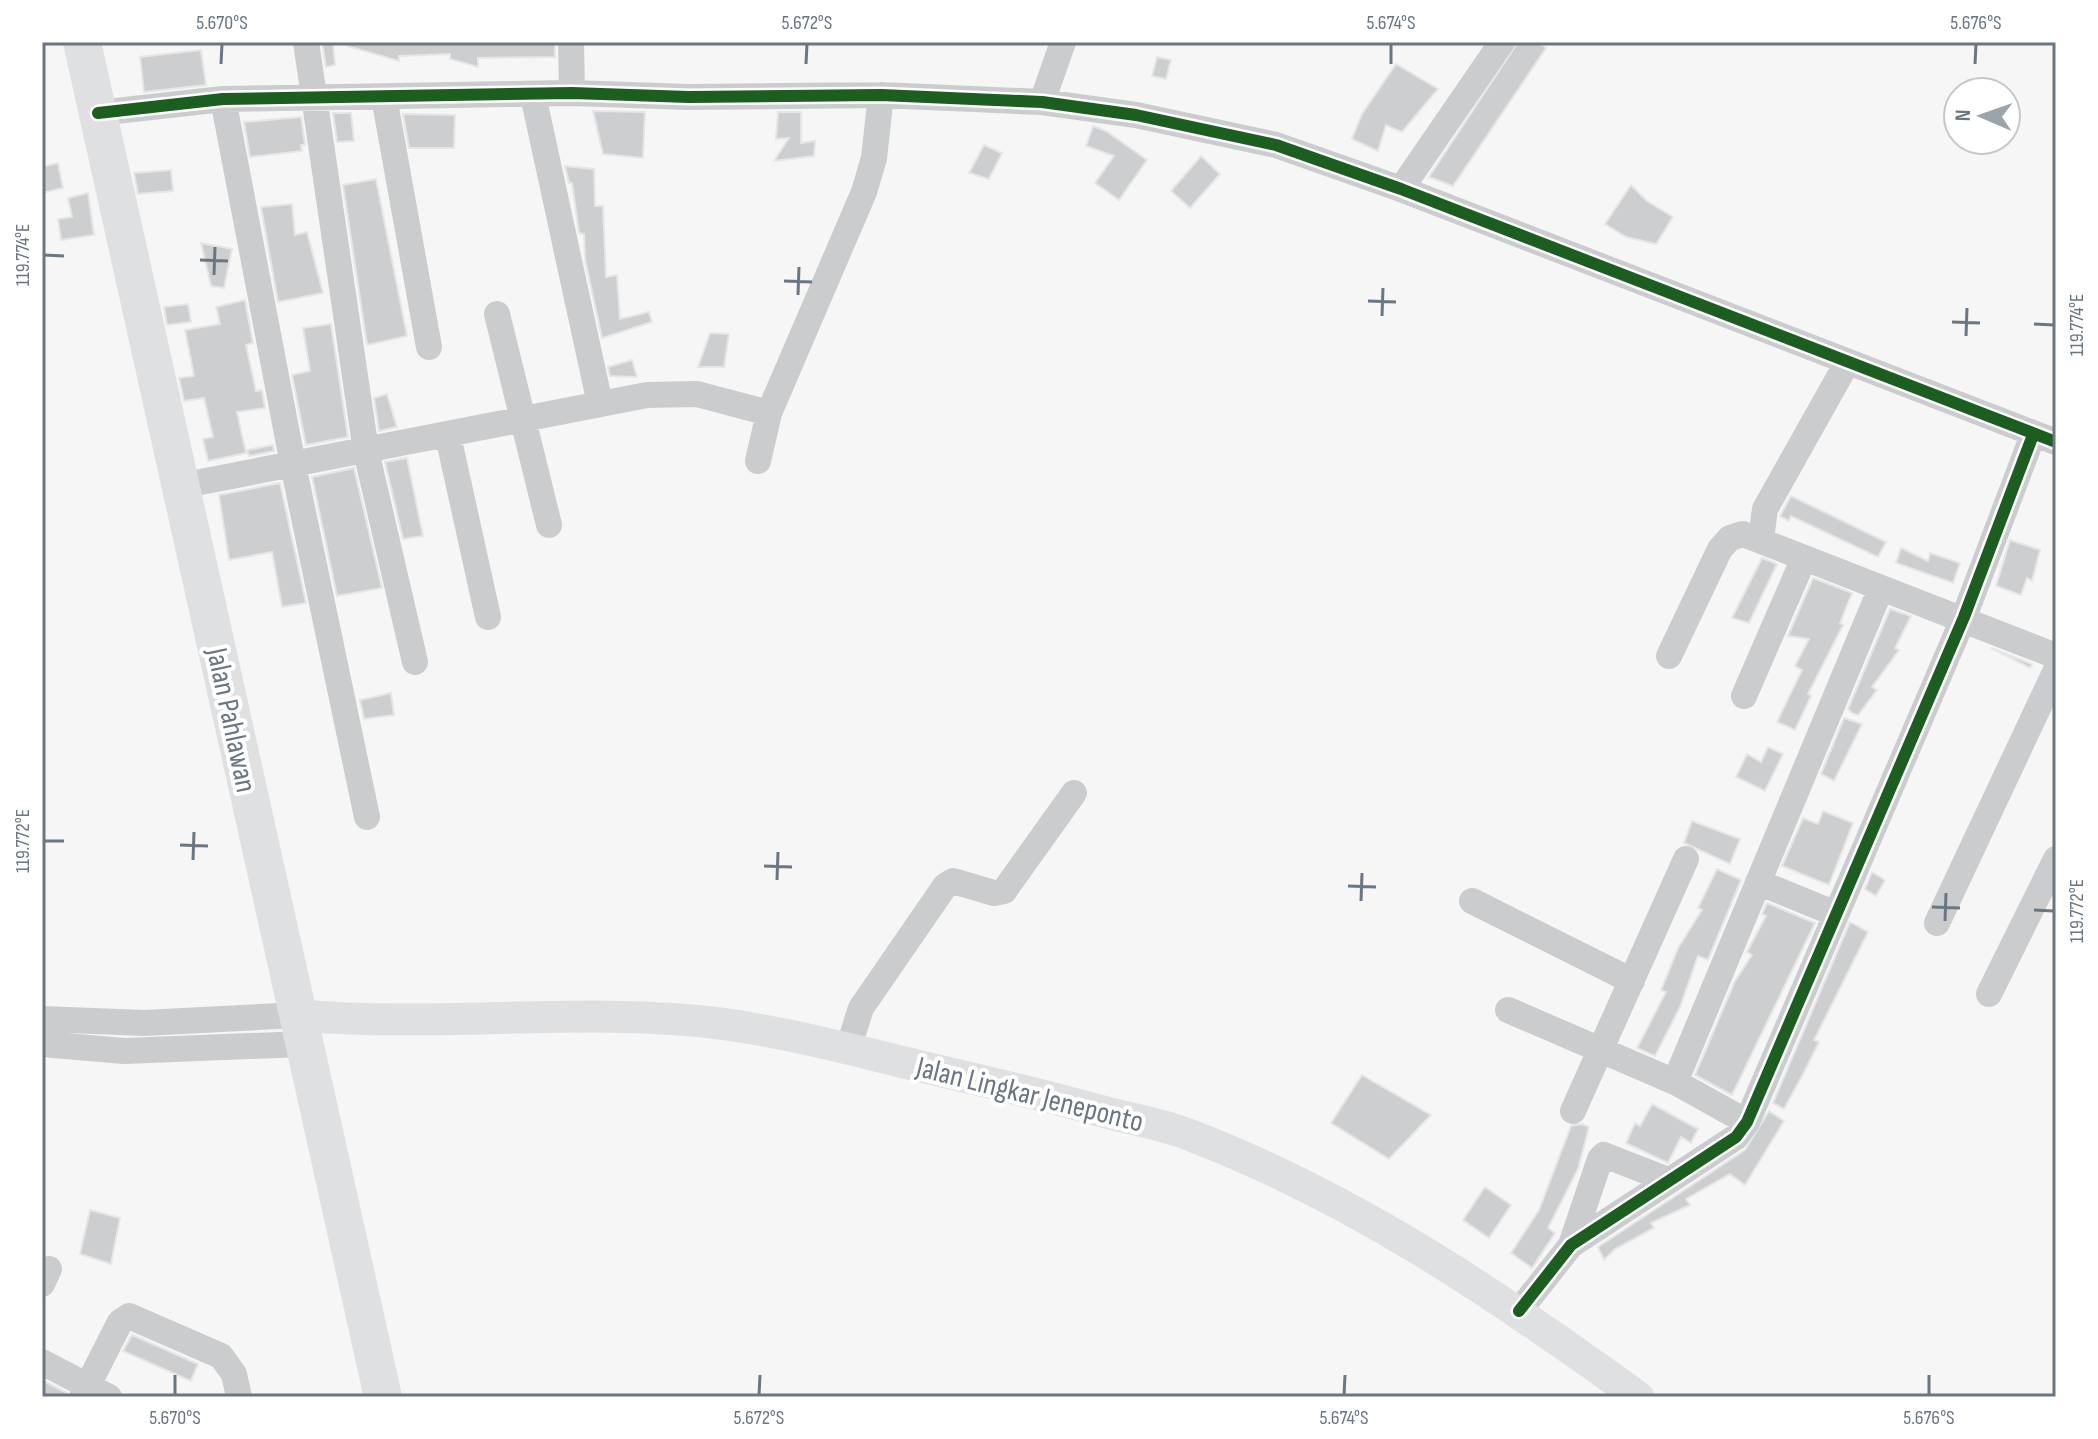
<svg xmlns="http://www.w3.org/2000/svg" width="2098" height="1439" viewBox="0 0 2098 1439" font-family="'Sofia Sans Condensed',sans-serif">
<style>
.building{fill:#cdcecf;stroke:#e6e6e6;stroke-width:2}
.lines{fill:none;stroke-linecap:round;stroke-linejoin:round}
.minor{stroke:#cbcccd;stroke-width:26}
.major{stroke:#dfe0e1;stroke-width:32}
.highway{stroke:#dfe0e1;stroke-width:38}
.cycleway-casing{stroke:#fff;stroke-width:17}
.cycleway{stroke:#1b5e20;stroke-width:12}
.ticks{fill:none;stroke:#6a7682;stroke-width:3}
.labels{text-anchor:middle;stroke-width:8;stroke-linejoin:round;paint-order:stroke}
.street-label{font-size:30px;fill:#6a7682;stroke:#fff}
.neatline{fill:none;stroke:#6a7682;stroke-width:3}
.ticks-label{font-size:20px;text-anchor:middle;fill:#6a7682}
</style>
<rect width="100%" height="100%" fill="#f6f6f6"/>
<!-- building -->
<path class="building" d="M322,42H333L335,65L326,67Z
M347,42H555V57L478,58V67L450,59V54L399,56V61L347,46Z
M1518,42H1537L1546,48L1453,186L1429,177Z
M201,50L206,85L144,92L140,57Z
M1157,57L1171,60L1166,79L1152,76Z
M1396,64L1438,89L1402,132L1386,125L1378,151L1352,139L1362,114Z
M593,111L645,112L643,158L603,154Z
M778,112H801V143L815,141L814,156L774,161L789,138L776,139Z
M333,113H351L354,141L337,142Z
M403,114L455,115L454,148H409Z
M301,117L305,145H301L302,151L250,157L244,122Z
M1093,126L1106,131L1147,160L1119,200L1095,183L1114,156L1086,146Z
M984,145L1002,153L989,179L969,173Z
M1201,156L1220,174L1190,208L1171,191Z
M58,163L63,188L42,193V167Z
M565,166L594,169L595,206H603L606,277L617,275L620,319L649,312L652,322L602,338L585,259L584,234L579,233L572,183H569Z
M171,170L173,191L138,194L134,173Z
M376,179L407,336L367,345L343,185Z
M1631,185L1647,201L1673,217L1656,244L1626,237L1605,224Z
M88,193L94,235L61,240L58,219L72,217L68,198Z
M292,204L295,235L307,232L323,293L278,302L261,207Z
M201,243L232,249L224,288L211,286Z
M245,300L253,343L246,345L256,391L262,390L265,408L237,412L246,453L208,461L203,439L213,437L204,398L184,401L179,378L194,376L185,330L220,324L216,307Z
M188,304L191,322L167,325L164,307Z
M331,324L348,437L306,445L292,375L310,371L303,328Z
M710,333L729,334L724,367H698Z
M632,360L637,377L610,376L608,367Z
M387,394L397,427L379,431L374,398Z
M273,445L274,451L249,456L247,450Z
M407,458L423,536L403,539L385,462Z
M354,468L382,588L337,596L312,477Z
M280,483L306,603L282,607L272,552L229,560L219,495Z
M1791,496L1886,542L1878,557L1791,516L1789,521L1780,516Z
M2010,540L2040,550L2032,581L2027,578L2021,595L1996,586Z
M1901,548L1928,561L1930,553L1960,563L1953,583L1896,563Z
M1762,558L1777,564L1749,623L1732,618Z
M1813,578L1852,593L1840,623L1843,625L1808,694L1811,696L1795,730L1777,722L1802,670L1795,666L1809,639L1788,636Z
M1890,609L1911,616L1895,648L1899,650L1872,687L1877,690L1858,715L1852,713L1848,709Z
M1991,648L2032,664L2030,668Z
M391,693L394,715L364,719L360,700Z
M1844,718L1862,724L1834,781L1821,774Z
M1768,747L1783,754L1765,791L1736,777L1747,754L1761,762Z
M1823,811L1853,823L1829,885L1782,866L1803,818L1818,824Z
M1692,821L1740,839L1730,864L1684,843Z
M1717,869L1741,880L1708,960L1698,956L1680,1007L1655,1056L1637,1048L1666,992L1661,990L1678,948L1702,910L1698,908Z
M1872,872L1885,880L1876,896L1865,889Z
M1767,903L1815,923L1732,1095L1695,1075L1735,981L1752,955L1747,952L1766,916L1762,914Z
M1850,922L1868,932L1814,1040L1819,1042L1804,1072L1784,1109L1773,1103Z
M1362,1075L1431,1115L1389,1159L1331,1123Z
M1652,1104L1698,1129L1691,1143L1681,1137L1668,1163L1626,1143L1635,1123L1640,1126Z
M1769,1111L1784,1121L1745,1185L1730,1174L1686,1199L1690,1205L1651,1223L1654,1228L1615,1249L1604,1260L1598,1247L1745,1150Z
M1582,1124L1589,1127L1578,1169L1548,1228L1555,1233L1532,1268L1511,1253L1539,1210L1571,1126Z
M1485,1187L1511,1205L1489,1238L1463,1220Z
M90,1210L120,1218L111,1264L80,1254Z
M132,1335L198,1364L191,1381L123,1351Z
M42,1380L67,1393L66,1397H42Z"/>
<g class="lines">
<!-- minor -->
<path class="minor" d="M306,42L366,451L415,662
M571,42L572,93
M533,95L600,404
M384,97L429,347
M223,99L293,465L367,817
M1042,102L1063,42
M98,113L223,99L572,93L689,97L881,95L1042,102L1136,115L1276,145L1401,189L2056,442
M1401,189L1502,42
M497,314L549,525
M448,436L488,617
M758,461L769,413L864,192L874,158L881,95
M180,486L647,395L697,394L769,413
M1761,539L1765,509L1847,363
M1669,656L1720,549L1730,538L1743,534L2056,656
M1744,696L1804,558
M1758,882L1836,914
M1472,901L1632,981
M1937,923L2056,670
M1989,994L2056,859
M1508,1010L1675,1082L1747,1122
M42,1019L144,1023L297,1015
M42,1044L124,1051L303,1044
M848,1049L861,1008L945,886L953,881L994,893L1004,891L1074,793
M1675,1082L1881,588
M1573,1111L1686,859
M1571,1245L1600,1159L1604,1155L1668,1180
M42,1284L49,1269
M1519,1311L1571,1245L1736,1137L1747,1122L1964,617L2033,435
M42,1362L109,1397
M82,1397L120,1322L129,1316L221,1356L234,1374L239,1397"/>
<!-- major -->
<path class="major" d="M297,1015C430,1028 565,1008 698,1021C771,1028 852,1050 923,1067C984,1081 1044,1095 1104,1112C1131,1119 1161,1124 1187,1134C1351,1196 1497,1295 1638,1397"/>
<!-- highway -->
<path class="highway" d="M82,42L383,1397"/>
<defs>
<path id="cycleway" d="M98,113L223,99L572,93L689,97L881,95L1042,102L1136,115L1276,145L1401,189L2056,442
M1519,1311L1571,1245L1736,1137L1747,1122L1964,617L2033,435"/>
</defs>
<!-- cycleway casing -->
<use href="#cycleway" class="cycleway-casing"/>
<!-- cycleway -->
<use href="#cycleway" class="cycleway"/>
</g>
<!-- ticks -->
<path class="ticks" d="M221,64L222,44M806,64L807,44M1391,64V44M1975,64L1976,44M44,255L64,256M200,260L228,261M214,275L215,247M784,281L812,282M798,295L799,267M1368,301L1396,302M1382,316L1383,288M1952,322L1980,323M2034,324L2054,325M1966,336L1967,308M44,841H64M180,845L208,846M193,860L194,832M764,866L792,867M777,880L778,852M1348,886L1376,887M1361,901L1362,873M1932,907L1960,908M2034,910L2054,911M1945,921L1946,893M175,1395V1375M759,1395L760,1375M1344,1395L1345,1375M1929,1395V1375"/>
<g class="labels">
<!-- street labels -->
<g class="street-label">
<text transform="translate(232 720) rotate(78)" y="10">Jalan Pahlawan</text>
<text transform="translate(1030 1094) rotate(14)" y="10">Jalan Lingkar Jeneponto</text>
</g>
</g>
<!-- border -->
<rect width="2098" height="1439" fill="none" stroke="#ffffff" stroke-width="88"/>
<!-- north arrow -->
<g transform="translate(1982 116) rotate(272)"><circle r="38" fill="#ffffff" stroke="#c3c8cd" stroke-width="2"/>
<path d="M0-6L14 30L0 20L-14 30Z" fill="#9ba3ab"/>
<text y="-12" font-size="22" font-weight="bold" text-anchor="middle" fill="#6a7682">N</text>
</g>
<rect x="44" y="44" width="2010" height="1351" class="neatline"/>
<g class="ticks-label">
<text x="222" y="29">5.670°S</text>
<text x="807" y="29">5.672°S</text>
<text x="1391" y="29">5.674°S</text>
<text x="1976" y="29">5.676°S</text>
<text transform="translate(22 255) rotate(-90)" y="7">119.774°E</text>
<text transform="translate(2076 325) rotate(-90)" y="7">119.774°E</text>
<text transform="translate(22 841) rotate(-90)" y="7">119.772°E</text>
<text transform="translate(2076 911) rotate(-90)" y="7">119.772°E</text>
<text x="175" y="1424">5.670°S</text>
<text x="759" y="1424">5.672°S</text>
<text x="1344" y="1424">5.674°S</text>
<text x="1929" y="1424">5.676°S</text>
</g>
</svg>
